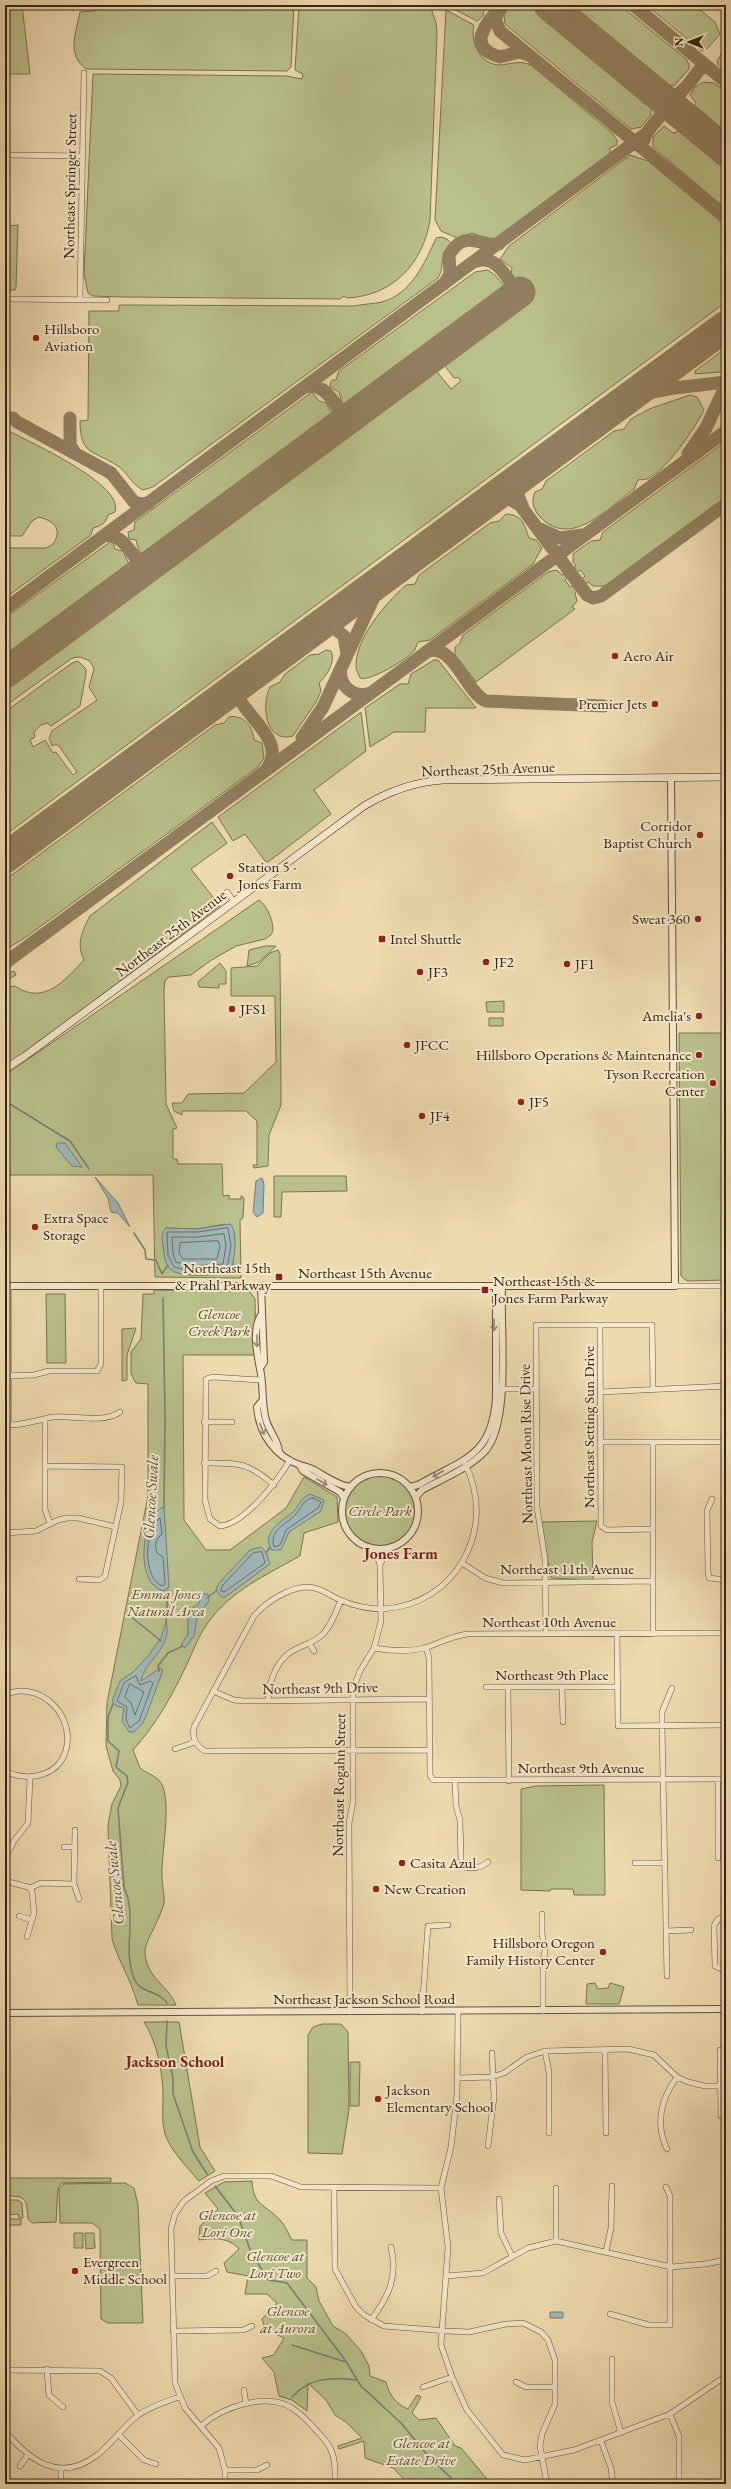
<svg xmlns="http://www.w3.org/2000/svg" width="731" height="2489" viewBox="0 0 731 2489" font-family="'EB Garamond',serif">
<style>
.green{fill:#b9c08b;stroke:#78724e;fill-rule:evenodd}
.water{fill:#9fb7b7;stroke:#757c75}
.lines{fill:none;stroke-linecap:round;stroke-linejoin:round}
.shore{stroke:#6a6e64;stroke-width:1}
.stream{stroke:#757c75;stroke-width:1.5}
.taxiway{stroke:#927f60;stroke-width:13}
.runway{stroke:#927f60;stroke-width:31}
.minor-casing{stroke:#645239;stroke-width:6}
.tertiary-casing{stroke:#645239;stroke-width:8}
.secondary-casing{stroke:#362412;stroke-width:8}
.minor{stroke:#f4e7cb;stroke-width:5}
.tertiary{stroke:#f4e7cb;stroke-width:6}
.secondary{stroke:#f4e7cb;stroke-width:7}
.oneway{stroke:#95866e}
.poi-dot{fill:#8f2418;stroke:#f4e7cb;stroke-width:1.5}
.labels{text-anchor:middle;stroke-width:4;stroke-linejoin:round;paint-order:stroke}
.street-label{font-size:15px;fill:#362412;stroke:#f4e7cb}
.poi-label{font-size:15px;fill:#362412;stroke:#f4e7cb;text-anchor:start}
.park-label{font-size:15px;font-style:italic;fill:#574b30;stroke:#f4e7cb}
.water-label{font-size:16px;font-style:italic;fill:#565044;stroke:#f4e7cb}
.neighbourhood-label{font-size:16px;font-weight:bold;fill:#7a1f14;stroke:#f4e7cb}
</style>
<rect width="100%" height="100%" fill="#eedaaf"/>
<filter id="stains"><feTurbulence type="fractalNoise" baseFrequency=".005" numOctaves="4"/><feColorMatrix values="0 0 0 0 .2 0 0 0 0 .09 0 0 0 0 .02 0 0 0 .5 -.17"/></filter>
<radialGradient id="worn" r=".72"><stop offset=".6" stop-color="#630" stop-opacity="0"/><stop offset="1" stop-color="#630" stop-opacity=".3"/></radialGradient>
<!-- green -->
<path class="green" d="M5,5H22L30,74H5Z
M95,5H294L291,67L287,71L86,69C66,54 76,33 80,12L95,11Z
M299,5H430L436,23L437,33L430,220C423,264 392,296 347,298L344,296L340,299L123,297L93,296L88,293L84,274L93,74L286,76L302,79L303,74L295,70Z
M446,5H485L483,16L477,21Z
M512,5L535,7L642,95L643,103L651,107V115L641,127L631,129L505,24L504,15Z
M567,5H620L686,59L689,64V69L674,86L669,85L664,80H658Z
M646,5H694L715,22L720,34L707,49L702,51Z
M446,10L474,25C470,42 480,65 500,65C511,64 520,60 531,65L613,134L617,140V145L610,148V154L496,239L491,240L472,233L457,238L441,231L435,220Z
M726,47V72L718,65L717,61Z
M703,82L715,83L726,92V137L705,120L708,116L704,113L700,116L692,109L696,103L690,95L695,87Z
M664,126L673,133L684,130L687,132L685,136L687,138L691,137L717,158L715,161L717,164L721,161L726,165V209L653,147V137Z
M630,155L648,161L726,226V302L5,835V712L72,663L78,661L86,669V674L80,706L51,726L47,723L41,725L34,732L35,737L30,740L33,747L45,740L53,753L56,752L73,775L77,772L59,746L56,744L52,746L49,738L52,731L97,700L89,687L94,669L90,661L80,657L72,658L5,706V686L434,368L451,389L461,381L459,378H454L442,362L529,298L511,274L512,268L500,259L509,246Z
M18,225L16,288L15,290H5V226Z
M441,237L447,239L452,244C437,257 446,265 438,278L153,487L143,490C131,484 128,473 118,466C94,450 80,456 80,421L88,420L89,311H119V305L354,306C363,304 373,304 382,302C411,294 425,263 436,238Z
M488,270L495,275L505,287L496,292L494,298L359,399L349,400L347,404L342,403L339,392L330,387V384L332,380H336L339,371L475,272Z
M726,348V362L721,372L695,374V371Z
M312,392L319,401L326,403L332,413L323,419L322,425L168,540L154,549L148,548L145,553L139,552L136,540L129,539L128,532L134,530L135,522Z
M690,395L697,397L704,410C695,428 666,471 647,479C644,480 641,479 638,480L634,489C607,509 571,549 540,517C533,509 531,501 535,492L542,489L546,481L614,431L624,429L631,419L649,409Z
M5,429C27,441 125,484 115,512L108,515C106,523 101,526 93,528L91,535L5,598V548H46L53,544C63,529 54,521 39,517L32,521L22,536H5Z
M726,441V499L606,586H593L588,582L586,584L582,579L585,576L580,570L577,572L573,568L576,566L573,562V554L591,541L600,540L603,532Z
M506,514C523,515 524,524 529,538L536,540L542,548L533,564L430,640L418,642C416,645 416,649 414,651C407,659 370,682 360,678C359,675 356,670 356,667C355,638 386,603 406,585L415,584L419,575L490,523L499,521Z
M110,542H113L115,549L123,551L129,564L121,569L120,575L5,660V618Z
M557,570L562,575L565,574L567,578L565,580L570,587L574,586L577,591L575,593L577,601L572,607L575,609L476,682L455,655V647L460,643L463,635L548,572Z
M326,650L331,651C336,663 326,676 319,683L321,691L316,702L293,736C265,744 261,704 270,687L280,682L285,674L310,655L319,654Z
M434,660H438L476,708H426L425,732H394L370,747L365,708L400,684H408L411,674Z
M361,712L366,751L314,790L331,814L268,862L265,861L245,834L233,841L218,817Z
M229,717C244,714 253,727 254,740L262,743L264,758L258,767L26,937L5,950V880L215,725L224,723Z
M212,822L227,843L191,869L220,906L25,1053L5,1065V988L15,986C44,1006 65,980 84,960C76,944 82,931 90,916Z
M259,900C267,905 277,927 271,935L265,939L236,946L210,961L191,975L169,977L165,981L164,989L166,1104L177,1128L173,1129V1159H177L178,1164H222L223,1196L229,1195V1199H241V1196L244,1198L243,1218L240,1220L241,1278L155,1277L153,1175H5V1075ZM225,1224L234,1231L233,1267L226,1273L190,1275L171,1270L168,1266L166,1228L197,1229Z
M265,946H276L259,962L247,966L249,950Z
M278,950L280,954L281,1095V1105L269,1135L268,1166L254,1168L253,1165H257V1121L246,1111H182V1115L174,1111L172,1103H182L188,1094L244,1093L276,1062L275,996H231V968L257,966L270,953Z
M220,963L226,971V984H219V988L199,987L198,982Z
M14,971L16,975L5,981V974Z
M504,1001V1012H487L486,1002Z
M489,1018H503V1026H489Z
M679,1033H726V1280L687,1281L681,1276Z
M274,1176H346L347,1191L282,1192L281,1217H274Z
M154,1290L249,1291L255,1299L256,1355H183L184,1520L206,1550H230L286,1508L304,1477L337,1497L338,1522L304,1533L300,1556C266,1575 230,1591 207,1624C198,1637 194,1649 188,1662C173,1694 156,1725 133,1750L140,1768C149,1775 159,1776 163,1787C171,1809 161,1853 162,1878C162,1886 165,1895 164,1903C161,1918 145,1941 145,1951C145,1977 168,1985 176,2005H138C131,1979 119,1963 112,1939L108,1825L112,1804L121,1786L120,1780L113,1771L106,1746L107,1703L148,1496V1384L136,1383L131,1374V1352L141,1339L143,1294H154Z
M46,1294H65L66,1363H47Z
M136,1328L127,1355V1380L122,1381V1329Z
M344 1511a36 36 0 1 1 72 0a36 36 0 1 1-72 0Z
M597,1521L592,1542L593,1580L551,1578L541,1522Z
M604,1785L605,1895H574L573,1889H551L550,1891L521,1890V1789L536,1786Z
M595,1983L598,1989L608,1988L610,1983L624,1987L619,2004H586L587,1984Z
M144,2022H179L200,2147L215,2171L199,2181C188,2168 174,2154 167,2139C161,2126 163,2110 163,2096C163,2073 157,2042 144,2022Z
M322,2024H341L348,2032L349,2109L342,2154L308,2153V2035L313,2027Z
M350,2062H360L359,2106H350Z
M5,2178H111V2182L62,2183L58,2188L56,2222L32,2223L28,2219C26,2198 27,2196 5,2196Z
M252,2181C253,2205 264,2204 278,2218C284,2223 288,2233 292,2240H307V2278L316,2287L319,2301L333,2326L346,2334L361,2351L369,2366L370,2376L386,2382C389,2395 396,2404 408,2409L417,2395L421,2397L412,2413L419,2420L436,2418L455,2446L461,2448L487,2479L497,2484H409L393,2468L365,2458L364,2441L339,2449L338,2446L362,2438L346,2422L335,2415L326,2400L308,2383L307,2411L292,2400L279,2396L274,2372L262,2358L274,2355L284,2338L265,2329L262,2319L277,2303L267,2294H245L248,2276L227,2272L224,2263L239,2249C228,2237 214,2238 199,2240L200,2226L218,2209L205,2193L224,2182Z
M125,2183L134,2188L138,2205L143,2323H108L101,2319L100,2229L92,2223H60L59,2189L64,2184Z
M5,2200H18L22,2203L23,2218H19L18,2214L5,2215V2218Z
M5,2219H21V2225H5Z
M74,2233H83V2248H74Z
M85,2233H94L95,2248L86,2249Z"/>
<!-- water -->
<path class="water" d="M57,1143H65L82,1167L72,1166L56,1147Z
M95,1177L118,1203L130,1227L118,1213L111,1212L108,1198Z
M262,1178L264,1184L263,1213L257,1217L253,1212L256,1181Z
M230,1224C238,1229 235,1263 230,1272C219,1276 178,1278 170,1269C164,1263 164,1253 163,1245C162,1239 161,1232 166,1228L197,1229Z
M310,1494L324,1500L321,1511L289,1532L281,1550H271C262,1532 280,1522 291,1514C299,1507 300,1498 310,1494Z
M164,1507L169,1587L164,1591C132,1584 143,1512 164,1507Z
M261,1547L266,1552L270,1564L225,1597H221L216,1590L219,1583L250,1550Z
M202,1594H208L209,1601L197,1617L194,1636L185,1648L181,1645L188,1634V1612L199,1603Z
M166,1622C173,1648 144,1661 141,1681L160,1668L163,1670L146,1716L142,1724L134,1732H129L122,1721L124,1708L116,1706L112,1701L120,1681L132,1673L149,1655L161,1638Z
M550,2312H563V2318H550Z"/>
<g class="lines">
<!-- shore -->
<path class="shore" d="M228,1228L231,1246L227,1269L190,1271L174,1267L168,1255L167,1232H197Z
M224,1234L226,1246L223,1264L191,1266L176,1262L173,1254L172,1237H198Z
M218,1241L220,1246L217,1259H183L179,1253L180,1243Z
M313,1498L321,1502L318,1508L286,1530L280,1545L274,1547C269,1529 286,1525 295,1515C301,1509 304,1498 313,1498Z
M160,1518L162,1534C156,1539 154,1545 157,1553L163,1557L165,1584L163,1586C142,1580 144,1528 160,1518Z
M262,1552L265,1563L224,1592L221,1591L222,1586L253,1553Z
M136,1676L140,1685L150,1681L153,1683L139,1721L130,1728L126,1720L127,1707L117,1701L124,1683Z
M130,1684L144,1692L135,1715L131,1703L125,1697Z"/>
<!-- stream -->
<path class="stream" d="M5,1101L70,1141L89,1169
M134,1233L145,1250L146,1259L156,1260L162,1274L168,1265
M163,1298L165,1416L164,1508
M266,1553L270,1547
M207,1598L216,1591
M129,1615L161,1641
M166,1624L168,1590
M159,1671L158,1666L168,1653L183,1646
M113,1704L108,1717V1741L119,1751L116,1767L127,1776L128,1782L118,1808L124,1888C138,1916 122,1948 134,1978C140,1994 159,1990 167,2003
M167,2021L166,2046L173,2078V2094L193,2152L207,2174
M215,2186L238,2216L252,2255L269,2280L287,2283L345,2360L361,2386L401,2423L428,2456L451,2478L454,2484
M292,2345L346,2362
M292,2397C310,2377 332,2377 357,2380"/>
<!-- taxiway -->
<path class="taxiway" d="M502,5L495,19L500,31L726,217
M633,5L726,82
M497,11C483,27 468,48 500,57L519,52L529,55
M681,92L677,104L684,116
M657,94C681,104 690,80 704,64
M644,140C649,120 673,118 657,94
M477,261C497,254 508,280 518,294
M444,284L450,274L449,255C465,228 480,247 499,244
M305,387C326,381 336,407 347,421
M629,397L674,388L726,382
M13,418L17,422L111,473L134,502L141,504L149,503
M70,418V445L75,453
M688,454L706,428L726,385
M521,477L518,495L523,508
M493,498L509,499L520,505L587,595L593,598L601,596L726,504
M540,529L560,538L582,535
M103,536C123,532 133,556 144,570
M5,609L647,133
M325,621L344,636L347,654
M426,652C453,640 465,692 486,701L604,706
M341,668C338,686 354,699 371,693
M242,683L238,691V697C250,720 287,743 266,770
M302,738L323,707L382,580
M5,963L726,431"/>
<!-- runway -->
<path class="runway" d="M549,5L726,151
M5,673L520,292
M5,858L726,326"/>
<defs>
<path id="minor" d="M5,155L81,156
M5,299L107,300
M80,299L84,73
M227,892L234,902
M9,1286V1425
M675,1286H726
M600,1325L601,1526L607,1530L653,1529
M5,1376L34,1375L49,1371H97L101,1364V1286
M261,1380L212,1377L206,1379L205,1500L210,1519L220,1526C245,1524 278,1480 290,1460
M502,1389H536
M601,1392L726,1386
M45,1420V1509L50,1524
M204,1422H232
M5,1425C22,1426 37,1420 53,1417C73,1415 103,1424 120,1412
M601,1442H726
M653,1442V1634
M204,1463C239,1463 247,1462 274,1485
M45,1466L122,1467L121,1502L105,1576L100,1580L79,1579
M712,1499L707,1511L708,1571L709,1578L726,1580
M5,1533L36,1531L58,1520L67,1518H78L116,1527
M462,1563L485,1578L503,1583L653,1581
M380,1565L387,1549
M546,1634L545,1559L537,1507L536,1325H652L653,1389
M617,1634L618,1726L726,1725
M310,1644L314,1651
M426,1647L429,1658L430,1775L433,1780L726,1779
M374,1648C390,1651 412,1652 428,1647C441,1642 453,1636 467,1634L726,1633
M486,1687H617
M508,1687L509,1781
M562,1687L563,1722
M213,1691L234,1700L244,1701L429,1699
M5,1695C37,1680 72,1711 67,1745C62,1776 29,1783 5,1771
M268,1701C269,1680 277,1657 298,1648C307,1644 314,1642 322,1635C331,1626 336,1612 341,1600
M175,1749L195,1742
M429,1750L205,1751C195,1745 192,1738 194,1727L254,1616C266,1602 288,1588 306,1587C320,1587 329,1595 340,1600C352,1605 368,1609 382,1609C456,1606 498,1528 465,1464
M718,1779V1858
M455,1781L456,1806L460,1820L461,1862L464,1867C473,1869 481,1868 488,1862
M75,1830L74,1884L79,1899
M64,1847H75
M5,1859L14,1841L28,1823L30,1778
M635,1863H664
M5,1881L28,1887L32,1891L34,1913L27,1937
M30,1888L41,1883L74,1884
M542,1914V1934L545,1950L543,1963V2011
M19,1916L32,1920
M726,1917L718,1919L714,1926L715,1966L726,1971
M666,1931L691,1930
M667,1976L662,1726V1712L672,1688
M350,2012L349,1823L353,1802V1689L360,1671L374,1648L381,1621L380,1565L375,1549
M422,2012L428,1926L448,1925
M458,2012L457,2095L451,2147L441,2188L448,2247L441,2345L452,2377L467,2410L503,2455L525,2460L574,2450L670,2414L726,2376
M605,2050L606,2133
M720,2050L721,2116
M545,2051L549,2072V2133
M458,2078L492,2077L504,2073L527,2057L545,2051L628,2049L654,2055L677,2077L688,2082L705,2086H726
M488,2146L494,2097L492,2053
M667,2149C655,2125 661,2098 677,2077
M334,2188L335,2269L356,2307L364,2315L384,2326L447,2331L469,2332L506,2324L523,2323L541,2332L548,2340L555,2360V2404L542,2434L540,2446L547,2484
M556,2188V2241
M499,2199L501,2233L512,2256
M606,2251L611,2228L612,2186
M172,2276H207L216,2271
M446,2276L483,2273L528,2248L556,2241L671,2267L705,2264L726,2260
M610,2314L649,2325H670V2196L666,2187
M371,2320C389,2296 398,2277 391,2247
M173,2331L243,2330L252,2326
M612,2359V2402L621,2433
M47,2369L49,2395L63,2407
M5,2370L100,2371L111,2378L138,2415
M516,2382L526,2387H555
M423,2387L452,2377
M244,2390L246,2404
M670,2414L679,2436V2484
M201,2426C222,2407 266,2392 292,2408C301,2414 308,2421 315,2429C320,2435 327,2441 330,2448C336,2459 335,2472 335,2484
M5,2431C29,2460 59,2483 96,2456C111,2445 122,2428 137,2416C149,2407 165,2402 179,2397
M118,2434L144,2460L156,2464
M601,2441L611,2468L613,2484
M20,2466L27,2456
M61,2468V2484
M225,2470H257L267,2465
M225,2484V2470L219,2448L185,2408L175,2383L171,2229L175,2214L184,2201L211,2181L224,2176H271L301,2187L441,2188"/>
<path id="tertiary" d="M5,1286H675L671,778
M261,1315C252,1329 257,1353 260,1369C264,1385 261,1403 266,1420C269,1431 278,1440 279,1451
M260,1368L264,1362L261,1286
M261,1402L257,1407C259,1433 274,1456 300,1465C305,1467 309,1467 314,1470C325,1476 338,1486 351,1487
M300,1466L303,1471L340,1492L344,1498
M342 1511a38 38 0 1 1 76 0a38 38 0 1 1-76 0Z
M410,1487L418,1485C463,1459 492,1457 496,1398V1286
M416,1497L422,1490C442,1479 470,1468 486,1450C511,1419 500,1327 502,1286
M5,2013L726,2009"/>
<path id="secondary" d="M5,1069L25,1056L364,806C389,791 414,782 443,780L726,777"/>
</defs>
<!-- minor casing -->
<use href="#minor" class="minor-casing"/>
<!-- tertiary casing -->
<use href="#tertiary" class="tertiary-casing"/>
<!-- secondary casing -->
<use href="#secondary" class="secondary-casing"/>
<!-- minor -->
<use href="#minor" class="minor"/>
<!-- tertiary -->
<use href="#tertiary" class="tertiary"/>
<!-- secondary -->
<use href="#secondary" class="secondary"/>
</g>
<!-- one-way arrows -->
<defs><path id="oneway-shaft" d="M-6 0H5M1.5-3L5.5 0L1.5 3" fill="none" stroke-width="1.6" stroke-linecap="round" stroke-linejoin="round"/></defs>
<g class="oneway">
<use href="#oneway-shaft" transform="translate(494 1325) rotate(91)"/>
<use href="#oneway-shaft" transform="translate(257 1341) rotate(90)"/>
<use href="#oneway-shaft" transform="translate(262 1429) rotate(69)"/>
<use href="#oneway-shaft" transform="translate(438 1474) rotate(150)"/>
<use href="#oneway-shaft" transform="translate(322 1482) rotate(30)"/>
</g>
<!-- markers -->
<g class="poi-dot">
<circle cx="36" cy="338" r="4"/>
<circle cx="615" cy="656" r="4"/>
<circle cx="655" cy="704" r="4"/>
<circle cx="700" cy="835" r="4"/>
<circle cx="230" cy="876" r="4"/>
<circle cx="698" cy="919" r="4"/>
<rect x="378" y="935" width="8" height="8" rx="2"/>
<circle cx="486" cy="962" r="4"/>
<circle cx="567" cy="964" r="4"/>
<circle cx="420" cy="972" r="4"/>
<circle cx="232" cy="1009" r="4"/>
<circle cx="699" cy="1016" r="4"/>
<circle cx="407" cy="1045" r="4"/>
<circle cx="699" cy="1055" r="4"/>
<circle cx="713" cy="1083" r="4"/>
<circle cx="521" cy="1102" r="4"/>
<circle cx="422" cy="1116" r="4"/>
<circle cx="35" cy="1227" r="4"/>
<rect x="275" y="1273" width="8" height="8" rx="2"/>
<rect x="481" y="1286" width="8" height="8" rx="2"/>
<circle cx="402" cy="1863" r="4"/>
<circle cx="376" cy="1889" r="4"/>
<circle cx="603" cy="1952" r="4"/>
<circle cx="378" cy="2099" r="4"/>
<circle cx="75" cy="2271" r="4"/>
</g>
<g class="labels">
<!-- street labels -->
<g class="street-label">
<text transform="translate(70 186) rotate(-89)" y="5">Northeast Springer Street</text>
<text transform="translate(488 769) rotate(-2)" y="5">Northeast 25th Avenue</text>
<text transform="translate(171 933) rotate(-37)" y="5">Northeast 25th Avenue</text>
<text x="365" y="1278">Northeast 15th Avenue</text>
<text transform="translate(589 1427) rotate(-90)" y="5">Northeast Setting Sun Drive</text>
<text transform="translate(526 1444) rotate(-91)" y="5">Northeast Moon Rise Drive</text>
<text x="567" y="1574">Northeast 11th Avenue</text>
<text x="549" y="1627">Northeast 10th Avenue</text>
<text x="552" y="1680">Northeast 9th Place</text>
<text transform="translate(320 1688) rotate(-1)" y="5">Northeast 9th Drive</text>
<text x="581" y="1773">Northeast 9th Avenue</text>
<text transform="translate(339 1785) rotate(-89)" y="5">Northeast Rogahn Street</text>
<text x="364" y="2004">Northeast Jackson School Road</text>
</g>
<!-- poi labels -->
<g class="poi-label">
<text x="44" y="334">Hillsboro<tspan x="44" dy="17">Aviation</tspan></text>
<text x="623" y="661">Aero Air</text>
<text x="647" y="709" text-anchor="end">Premier Jets</text>
<text x="692" y="831" text-anchor="end">Corridor<tspan x="692" dy="17">Baptist Church</tspan></text>
<text x="238" y="872">Station 5 -<tspan x="238" dy="17">Jones Farm</tspan></text>
<text x="690" y="924" text-anchor="end">Sweat 360</text>
<text x="390" y="944">Intel Shuttle</text>
<text x="494" y="967">JF2</text>
<text x="575" y="969">JF1</text>
<text x="428" y="977">JF3</text>
<text x="240" y="1014">JFS1</text>
<text x="691" y="1021" text-anchor="end">Amelia's</text>
<text x="415" y="1050">JFCC</text>
<text x="691" y="1060" text-anchor="end">Hillsboro Operations &amp; Maintenance</text>
<text x="705" y="1079" text-anchor="end">Tyson Recreation<tspan x="705" dy="17">Center</tspan></text>
<text x="529" y="1107">JF5</text>
<text x="430" y="1121">JF4</text>
<text x="43" y="1223">Extra Space<tspan x="43" dy="17">Storage</tspan></text>
<text x="271" y="1273" text-anchor="end">Northeast 15th<tspan x="271" dy="17">&amp; Prahl Parkway</tspan></text>
<text x="493" y="1286">Northeast 15th &amp;<tspan x="493" dy="17">Jones Farm Parkway</tspan></text>
<text x="410" y="1868">Casita Azul</text>
<text x="384" y="1894">New Creation</text>
<text x="595" y="1948" text-anchor="end">Hillsboro Oregon<tspan x="595" dy="17">Family History Center</tspan></text>
<text x="386" y="2095">Jackson<tspan x="386" dy="17">Elementary School</tspan></text>
<text x="83" y="2267">Evergreen<tspan x="83" dy="17">Middle School</tspan></text>
</g>
<!-- park labels -->
<g class="park-label">
<text x="219" y="1319">Glencoe<tspan x="219" dy="17">Creek Park</tspan></text>
<text x="380" y="1516">Circle Park</text>
<text x="166" y="1599">Emma Jones<tspan x="166" dy="17">Natural Area</tspan></text>
<text x="227" y="2220">Glencoe at<tspan x="227" dy="17">Lori One</tspan></text>
<text x="275" y="2261">Glencoe at<tspan x="275" dy="17">Lori Two</tspan></text>
<text x="288" y="2316">Glencoe<tspan x="288" dy="17">at Aurora</tspan></text>
<text x="421" y="2448">Glencoe at<tspan x="421" dy="17">Estate Drive</tspan></text>
</g>
<!-- water labels -->
<g class="water-label">
<text transform="translate(150 1497) rotate(-87)" y="6">Glencoe Swale</text>
<text transform="translate(114 1883) rotate(-96)" y="6">Glencoe Swale</text>
</g>
<!-- neighbourhood labels -->
<g class="neighbourhood-label">
<text x="401" y="1559">Jones Farm</text>
<text x="175" y="2067">Jackson School</text>
</g>
</g>
<!-- margin -->
<rect width="731" height="2489" fill="none" stroke="#eedaaf" stroke-width="20"/>
<rect x="6" y="6" width="719" height="2477" fill="none" stroke="#362412" stroke-width="2"/>
<rect x="10" y="10" width="711" height="2469" fill="none" stroke="#362412"/>
<!-- north arrow -->
<g transform="translate(689 42) rotate(270)" stroke="#f4e7cb" stroke-width="3" paint-order="stroke">
<path d="M0-3L7 15L0 10L-7 15Z" fill="#362412"/>
<text y="-6" font-size="11" font-weight="bold" text-anchor="middle" fill="#362412">N</text>
</g>
<rect width="100%" height="100%" filter="url(#stains)"/>
<rect width="100%" height="100%" fill="url(#worn)"/>
</svg>
